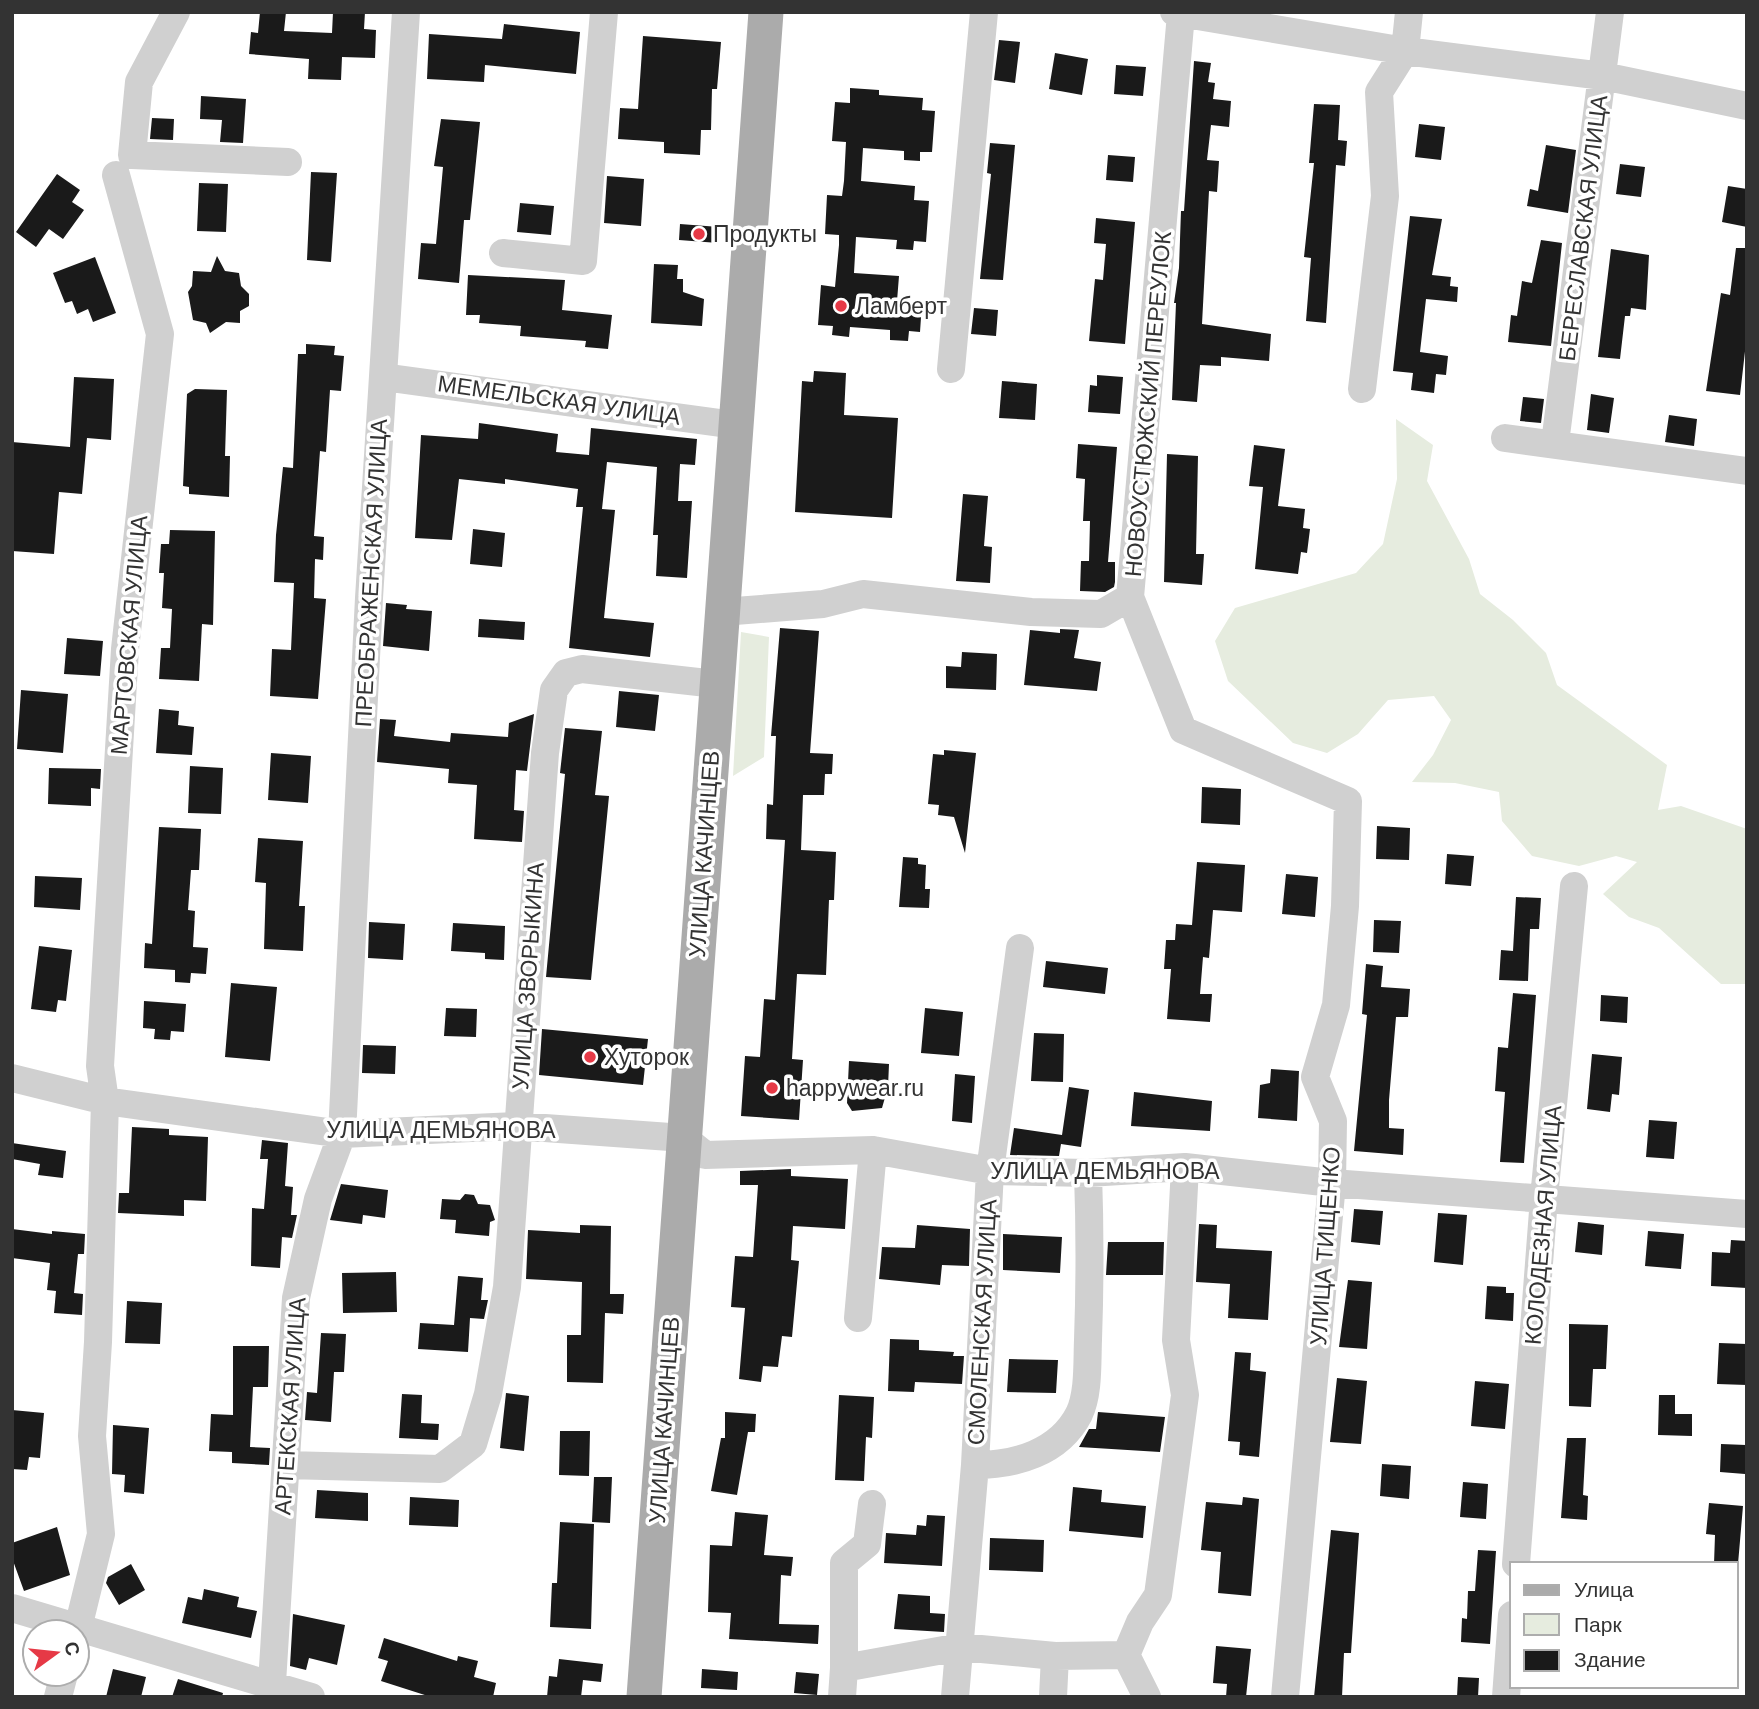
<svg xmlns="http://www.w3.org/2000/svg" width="1759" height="1709" viewBox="0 0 1759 1709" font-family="Arial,sans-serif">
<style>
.green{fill:#e6ecdf}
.building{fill:#1a1a1a}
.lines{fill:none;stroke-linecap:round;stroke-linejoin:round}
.minor{stroke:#d0d0d0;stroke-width:28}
.major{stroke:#ababab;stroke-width:35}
.poi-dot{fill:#e63946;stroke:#fff;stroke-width:2.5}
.labels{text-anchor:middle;stroke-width:7;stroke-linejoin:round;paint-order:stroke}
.street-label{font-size:23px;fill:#333;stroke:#fff}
.poi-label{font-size:23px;fill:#333;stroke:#fff;text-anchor:start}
</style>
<rect width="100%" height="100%" fill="#fff"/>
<!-- green -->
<path class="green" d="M1396,419L1433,445L1427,481L1469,559L1480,594L1513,620L1546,653L1557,685L1667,765L1658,810L1681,806L1747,829V984H1721L1659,928L1629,917L1603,894L1637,862L1616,856L1579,866L1532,856L1502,821L1499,792L1455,783L1412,782L1433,755L1451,720L1434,696L1388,700L1358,734L1327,753L1293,743L1228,681L1215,641L1235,608L1356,573L1383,544L1397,479Z
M741,632L769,637L764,757L733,776Z"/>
<!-- building -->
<path class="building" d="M260,12H286L284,31L332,33L333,12H365L364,29L376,30L375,58L342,57L341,80L308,79L309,59L249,54L251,32L258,33Z
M504,24L580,32L576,74L485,65L484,82L427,79L429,34L502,39Z
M643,36L721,42L717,89H712L711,130H701L700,155L664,153V142L618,139L620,108L638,109Z
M999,40L1020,42L1015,83L994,80Z
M1055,53L1088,59L1082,95L1049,89Z
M1194,61L1211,63L1208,82L1215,83L1213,99L1231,101L1229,127L1211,125L1207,160L1219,161L1217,192L1209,191L1202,324L1271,334L1269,361L1221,357V366L1200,365L1197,402L1172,400L1176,303H1174L1179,268L1181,211H1184Z
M1116,65L1146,67L1143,96L1114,94Z
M850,88L879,90V95L923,98L922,110L935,111L932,152H920V161L904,160V151L863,148L861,181L915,186L914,200L929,201L926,242L914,241L913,250L896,249L897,240L856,237L854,273L899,276L897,301L922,303L920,332L909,331L908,341L890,340V330L850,327L849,337L832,335L833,326L818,325L821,285L835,287L839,245V235L825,234L827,195L842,196L844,181L846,142L832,141L835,102L850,103Z
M201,96L246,99L243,143L220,142L222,120L200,119Z
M1314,104L1340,105L1338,140L1347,141L1345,166L1336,165L1326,323L1306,321L1311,258L1304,257L1314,163H1309Z
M152,118L174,119L173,140L150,139Z
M441,119L480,122L470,220H464L459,283L418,279L421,243L436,244L443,167L434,166Z
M1419,124L1445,127L1441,160L1415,157Z
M990,143L1015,145L1003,280L980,279L991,174L987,173Z
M1546,145L1576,150L1568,213L1527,206L1530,189L1538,191Z
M1108,155L1135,157L1133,182L1106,180Z
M1620,164L1645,167L1641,197L1616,194Z
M311,172L337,173L331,262L307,260Z
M57,174L80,190L72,202L84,210L63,239L49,229L36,247L16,232Z
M607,176L644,179L641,226L604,223Z
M199,183L228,184L226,232L197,231Z
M1728,186L1747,189V227L1722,222Z
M520,203L554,206L551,235L517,232Z
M1410,216L1442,219L1432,275L1451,277L1450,286L1458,287L1457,302L1426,299L1420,352L1448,356L1446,375L1436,374L1434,393L1411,390L1413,373L1393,371Z
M1096,218L1135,222L1125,344L1089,341L1095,279L1103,280L1106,244L1094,243Z
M680,224L719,227L718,243L679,240Z
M1541,240L1562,243L1551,346L1508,342L1511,315L1517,316L1522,281L1532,283Z
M1736,248H1747V334L1740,395L1706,391L1721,293L1730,295Z
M1611,249L1649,255L1646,310L1631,308L1630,316H1625L1620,359L1598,357Z
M217,256L225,271L239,273L241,286L249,294V306L240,311V323L226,322L210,333L206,323L193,320L188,292L192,286L193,271L211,272Z
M95,257L116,313L93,322L88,309L77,314L72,301L65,303L53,273Z
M654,264L678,265L677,279H683V292L704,299L702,326L651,323Z
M468,275L565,280L562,310L612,315L608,349L585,347L586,341L520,336L521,326L479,323L480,315H466Z
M974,308L998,310L996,336L971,334Z
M306,344L335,346L334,355L344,356L341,391L330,390L326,452L320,451L314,536L324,537L323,560L315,559L314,598L326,599L318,699L270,696L272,649L291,650L294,583L274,582L276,535L283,467L293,468L298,354H306Z
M814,371L846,373L844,415L898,418L892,518L795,512L802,381L813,382Z
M1097,375L1123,377L1120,414L1088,412L1090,385L1097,386Z
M74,377L114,379L111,440L87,438L82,494L59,492L54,554L12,551V442L70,447Z
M1002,381L1037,384L1035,420L999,418Z
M195,389L227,390L225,456H230L229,497L189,494V487L183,486L187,394Z
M1591,394L1614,398L1609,433L1587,430Z
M1523,397L1544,399L1541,423L1520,421Z
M1669,415L1697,419L1694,446L1665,442Z
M479,423L558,434L556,452L589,455L591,428L697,439L695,465L680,464L678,501H692L687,578L656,576L658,535H653L657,467L607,462L602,509L615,510L604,618L654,623L650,657L569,648L583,507H576L578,489L505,479V484L459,479L452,540L415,538L421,435L478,439Z
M1078,444L1117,447L1108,562H1115V582L1114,587L1105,592L1080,591L1081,561H1089L1090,521H1083L1085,479L1076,478Z
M1254,445L1285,449L1278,506L1305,509L1303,528L1310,529L1307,553L1301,552L1298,574L1255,569L1263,487L1249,486Z
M1167,454L1198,456L1196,554H1204L1202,585L1164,582Z
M963,494L988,496L984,546L992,547L990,583L956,581Z
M473,529L505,533L502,567L470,564Z
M170,530L215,531L213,625L202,624L199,681L159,679L161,648H170L172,609L162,608L164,573H159L161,544H169Z
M386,603L407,605L406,609L432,611L429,651L383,646Z
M479,619L525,622L524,640L478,637Z
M780,628L819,631L810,753L833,754L832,774H825L824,795H803L801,850L836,852L834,900H829L826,975L797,974L792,1059L803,1060L799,1120L741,1116L745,1056L760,1057L764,999L775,1000L785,840L766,839L767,804L773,805L776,736H771Z
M1060,629L1079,630L1074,658L1101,662L1097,691L1024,685L1030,630L1060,633Z
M67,638L103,641L100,676L64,674Z
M962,652L997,654L996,690L946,688V666L961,667Z
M21,690L68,694L63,753L17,749Z
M619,691L659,695L655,731L616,727Z
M159,709L179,711L178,725L194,727L192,755L156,753Z
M534,714L527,771L516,770L514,810L524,811L522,842L474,839L477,785L448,783L449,769L377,762L380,719L396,720L394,736L450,742L451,733L508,737L509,723Z
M565,728L602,731L595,795L609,796L591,980L546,977L565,774L560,773Z
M944,750L976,753L965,853L954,817L938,815L939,805L928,804L933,754L944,755Z
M271,753L311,756L308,803L268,800Z
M190,766L223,768L221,814L188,813Z
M49,768L101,769L100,789L91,788V806L48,804Z
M1202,787L1241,789L1240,825L1201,823Z
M1377,826L1410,828L1409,860L1376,859Z
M159,827L201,829L199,870H191L188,910L195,911L193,947L208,948L206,974L191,973L190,983L175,982V970L144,968L145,943L152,944Z
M258,838L303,841L299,906H305L303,951L264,949L266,883L255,882Z
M1447,854L1474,856L1471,886L1445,884Z
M903,857L918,858V864L926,865L925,889H930L929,908L899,907Z
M1197,862L1245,865L1242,912L1213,910L1209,958L1203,957L1200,994H1212L1210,1022L1167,1019L1171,969H1164L1166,940H1175L1176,924L1192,925Z
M1286,874L1318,877L1315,917L1282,914Z
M35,876L82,878L80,910L34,907Z
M1516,897L1541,898L1539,929H1530L1528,981L1499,980L1501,950L1513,951Z
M1374,920L1401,921L1399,953L1373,952Z
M369,922L405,924L403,960L368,958Z
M453,923L505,926L504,960L485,959V953L451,951Z
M39,946L72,950L66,1001L58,1000L56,1012L31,1009Z
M1046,961L1108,968L1105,994L1043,987Z
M1366,964L1383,966L1381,987L1410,989L1408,1017H1396L1389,1100V1128L1404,1129L1403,1155L1354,1151L1367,1015L1362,1014Z
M231,983L277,987L270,1061L225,1057Z
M1513,993L1536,995L1524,1163L1500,1162L1505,1092L1495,1091L1498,1047L1508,1048Z
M1601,995L1628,997L1627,1023L1600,1021Z
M144,1001L186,1004L184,1032L171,1031L170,1040L154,1039L155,1029L143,1028Z
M446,1008L477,1009L476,1037L444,1036Z
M925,1008L963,1012L959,1056L921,1053Z
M542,1029L648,1039L643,1085L539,1075Z
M1034,1033L1064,1034L1063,1082L1031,1081Z
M363,1045L396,1046L395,1074L362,1073Z
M1592,1054L1622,1057L1619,1095L1612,1094L1610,1112L1587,1109Z
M849,1061L889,1064L888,1087L882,1108L852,1111L847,1103Z
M1271,1069L1299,1071L1297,1121L1258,1118L1260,1085L1270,1083Z
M955,1074L975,1076L972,1123L952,1121Z
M1069,1087L1089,1090L1081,1147L1061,1144L1059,1156L1010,1155L1014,1128L1062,1135Z
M1134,1092L1212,1101L1210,1131L1131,1126Z
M1649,1120L1677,1122L1674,1159L1646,1157Z
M132,1127L169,1129V1135L208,1137L206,1201L184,1200V1216L118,1213L119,1193H129Z
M262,1140L288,1143L285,1186L293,1187L291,1215H297L292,1238L282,1237L280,1268L251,1266L252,1208L264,1209L268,1159H260Z
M12,1143L66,1151L63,1178L38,1175L40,1164L12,1159Z
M791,1169V1176L848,1179L845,1229L793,1226L791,1260L799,1261L792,1337L782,1336L778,1367L763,1366L761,1382L739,1379L745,1308L731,1307L735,1256L753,1257L758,1185H740V1171Z
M341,1184L388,1190L385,1218L363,1215L362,1224L330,1220Z
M465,1194L474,1195L478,1204L490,1205L495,1220L490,1222L489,1236L455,1233L456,1220L440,1219L442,1199L460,1200Z
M1354,1209L1383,1211L1380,1245L1351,1242Z
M1438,1213L1467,1215L1463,1265L1434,1262Z
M1578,1222L1604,1225L1602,1255L1575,1252Z
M1199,1224L1217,1225L1216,1248L1272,1251L1268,1320L1228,1318L1230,1284L1196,1282Z
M580,1225L611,1226L610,1294H624L623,1314L605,1313L603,1383L567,1382V1335H581L582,1282L526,1279L528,1230L580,1233Z
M917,1225L970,1229L969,1266L942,1265L940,1285L879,1279L882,1247L915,1248Z
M12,1229L52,1234V1231L85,1234L84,1254H78L74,1293L83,1294L82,1315L54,1313L56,1291L47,1290L50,1263L12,1258Z
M1648,1231L1684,1234L1681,1269L1645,1266Z
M1003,1234L1062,1237L1060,1273L1003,1270Z
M1731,1240L1747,1241V1288L1711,1286L1712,1252L1730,1253Z
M1108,1242H1164L1163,1275H1106Z
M396,1272L397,1312L343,1313L342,1273Z
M458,1276L483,1278L481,1300H488L484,1319L470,1318L468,1352L418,1349L420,1323L454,1325Z
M1348,1280L1372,1282L1367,1349L1339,1347Z
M1487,1286L1506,1287V1293H1514L1513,1321L1485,1319Z
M127,1301L162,1303L160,1344L125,1343Z
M1569,1324L1608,1325L1606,1369H1593L1591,1407L1569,1406Z
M321,1333L346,1334L344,1372H334L331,1422L305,1420L307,1392L317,1393Z
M890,1339L919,1340V1350L954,1352L953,1356H964L962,1384L915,1382L914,1392L888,1391Z
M1719,1343L1747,1344V1385L1717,1384Z
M233,1346H269L268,1387H253L250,1447L270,1448L269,1465L232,1463V1452L209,1451L211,1414L233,1415Z
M1235,1352L1251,1353L1250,1370L1266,1372L1259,1457L1239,1455L1240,1442L1228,1441Z
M1009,1359L1058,1360L1056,1393L1007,1392Z
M1337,1378L1367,1381L1361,1444L1330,1442Z
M1475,1381L1509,1384L1505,1429L1471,1426Z
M506,1393L529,1396L524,1451L500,1448Z
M402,1394L422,1395L421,1423L439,1424L438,1440L399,1438Z
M839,1395L874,1397L872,1438L866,1437L864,1481L835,1480Z
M1659,1395H1675V1414H1692V1436L1658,1435Z
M12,1410L44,1413L40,1458L29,1457L27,1470L12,1469Z
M725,1412L756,1414L755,1432H748L737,1495L711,1491L721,1438H725Z
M1098,1412L1165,1417L1160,1452L1079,1447L1089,1429H1096Z
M113,1425L149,1428L144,1494L124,1492L125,1475L112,1474Z
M560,1431H590L589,1476L559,1475Z
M1567,1438H1586L1583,1495L1588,1496L1587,1520L1561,1518Z
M1721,1444L1746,1445L1745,1474L1720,1472Z
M1382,1464L1411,1466L1409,1499L1380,1496Z
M594,1477H612L610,1523L592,1522Z
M1463,1482L1488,1484L1486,1519L1460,1517Z
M1073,1487L1102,1490L1101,1502L1146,1506L1143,1538L1069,1531Z
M317,1490L368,1493V1521L315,1518Z
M410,1497L459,1500L458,1527L409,1525Z
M1243,1497L1259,1499L1251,1596L1218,1593L1221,1552L1201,1550L1206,1502L1242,1505Z
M1709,1503L1743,1506L1738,1564H1714L1715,1535L1706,1534Z
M735,1512L768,1515L764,1555L793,1557L791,1576L781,1575L779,1624L819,1625L818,1644L729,1639L731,1613L708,1612L710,1545L732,1546Z
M927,1515L945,1516L942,1566L884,1563L886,1533L916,1535L917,1525L926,1526Z
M560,1522L594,1524L591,1629L550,1627L552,1583H557Z
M57,1527L70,1575L24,1591L12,1558V1543Z
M1331,1530L1359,1533L1351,1653H1344L1342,1697H1314Z
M990,1538L1044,1540L1043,1572L989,1570Z
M1478,1550L1496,1551L1490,1644L1461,1642L1462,1618L1467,1619L1468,1591H1475Z
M131,1564L145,1590L119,1605L106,1583L108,1577Z
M204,1589L239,1597L237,1607L257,1611L251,1638L182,1623L188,1597L202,1600Z
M898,1594L930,1596V1613L945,1614L944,1632L894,1629Z
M293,1614L345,1625L337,1665L309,1658L306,1670L290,1666Z
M384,1638L457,1661L458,1656L478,1661L474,1677L496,1683L493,1697H431L381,1681L388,1661L378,1658Z
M1216,1646L1251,1649L1246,1697H1226L1227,1684L1213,1683Z
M559,1659L603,1664L601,1682L583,1680L581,1697H547L549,1676L557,1677Z
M113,1669L146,1677L141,1697H106Z
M702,1669L738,1672L737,1690L701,1688Z
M796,1672L819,1674L817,1695L794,1693Z
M1458,1677L1479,1678L1478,1697H1457Z
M178,1679L223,1693L222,1697H172Z"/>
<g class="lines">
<!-- minor -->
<path class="minor" d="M176,12L139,82L132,155L288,162
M1174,12L1405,51L1603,76L1747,106
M1181,14L1130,597L1183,730L1348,801L1345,906L1336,1005L1315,1077L1333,1121L1332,1183L1285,1697
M503,253L583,261L604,12
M951,369L984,12
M383,377L735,425
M1362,389L1385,196L1379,92L1405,51L1409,12
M1505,438L1747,471
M1555,443L1610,12
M722,612L823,604L863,594L1031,612L1101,614L1130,597
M12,1078L105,1101L342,1134L517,1126L684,1138L705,1155L873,1150L990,1171L1088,1173L1185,1167L1332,1183L1747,1214
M858,1318L873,1150
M286,1465L440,1469L473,1444L488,1394L507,1287L545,753L554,690L566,673L582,669L716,684
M975,1465C1015,1465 1059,1453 1079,1414C1089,1393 1087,1362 1088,1340C1090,1284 1090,1229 1088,1173
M1516,1564L1544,1198L1574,886
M12,1608L311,1697
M77,1632L101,1534L92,1436L98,1342L105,1101L100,1066L125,649L160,334L116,175
M844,1668V1563L867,1544L872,1504
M272,1683L296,1298L318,1199L342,1134L369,598L406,12
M58,1697L64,1674
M842,1697L844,1668L960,1647L1055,1656L1126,1655
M955,1697L975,1465L990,1171L1020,948
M1053,1697L1055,1656
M1147,1697L1126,1655L1140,1622L1158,1595L1185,1395L1176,1340L1185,1167
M1506,1697L1512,1615"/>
<!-- major -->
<path class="major" d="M644,1697L766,12"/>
</g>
<!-- markers -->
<g class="poi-dot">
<circle cx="699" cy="234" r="7"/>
<circle cx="841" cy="306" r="7"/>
<circle cx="590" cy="1057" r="7"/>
<circle cx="772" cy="1088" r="7"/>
</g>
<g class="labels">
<!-- street labels -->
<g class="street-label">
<text transform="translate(1583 228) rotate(-83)" y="8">БЕРЕСЛАВСКАЯ УЛИЦА</text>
<text transform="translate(559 400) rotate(8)" y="8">МЕМЕЛЬСКАЯ УЛИЦА</text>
<text transform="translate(1148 404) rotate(-85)" y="8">НОВОУСТЮЖСКИЙ ПЕРЕУЛОК</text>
<text transform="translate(371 573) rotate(-87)" y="8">ПРЕОБРАЖЕНСКАЯ УЛИЦА</text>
<text transform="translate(129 635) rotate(-85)" y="8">МАРТОВСКАЯ УЛИЦА</text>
<text transform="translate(704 854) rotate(-86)" y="8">УЛИЦА КАЧИНЦЕВ</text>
<text transform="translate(528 976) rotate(-86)" y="8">УЛИЦА ЗВОРЫКИНА</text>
<text x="441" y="1138">УЛИЦА ДЕМЬЯНОВА</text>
<text x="1105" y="1179">УЛИЦА ДЕМЬЯНОВА</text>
<text transform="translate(1543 1225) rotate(-85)" y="8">КОЛОДЕЗНАЯ УЛИЦА</text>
<text transform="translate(1325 1246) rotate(-86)" y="8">УЛИЦА ТИЩЕНКО</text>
<text transform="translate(982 1322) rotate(-87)" y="8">СМОЛЕНСКАЯ УЛИЦА</text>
<text transform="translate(290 1406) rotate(-86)" y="8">АРТЕКСКАЯ УЛИЦА</text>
<text transform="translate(664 1420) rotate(-86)" y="8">УЛИЦА КАЧИНЦЕВ</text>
</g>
<!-- poi labels -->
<g class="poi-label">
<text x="713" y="242">Продукты</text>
<text x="855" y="314">Ламберт</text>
<text x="604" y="1065">Хуторок</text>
<text x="786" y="1096">happywear.ru</text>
</g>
</g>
<!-- border -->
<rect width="1759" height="1709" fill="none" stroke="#333333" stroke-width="28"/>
<!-- legend -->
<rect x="1510" y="1562" width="228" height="126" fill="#ffffff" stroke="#adadad" stroke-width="2"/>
<rect x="1524" y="1585" width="35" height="10" fill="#ababab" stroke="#adadad" stroke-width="2"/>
<text x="1574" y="1597" font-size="21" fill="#333333">Улица</text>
<rect x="1524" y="1614" width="35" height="21" fill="#e6ecdf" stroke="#adadad" stroke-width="2"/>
<text x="1574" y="1632" font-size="21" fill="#333333">Парк</text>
<rect x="1524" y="1650" width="35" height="21" fill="#1a1a1a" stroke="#adadad" stroke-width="2"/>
<text x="1574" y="1667" font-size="21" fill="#333333">Здание</text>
<!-- north arrow -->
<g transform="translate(56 1653) rotate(75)"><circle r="33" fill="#ffffff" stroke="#adadad" stroke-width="2"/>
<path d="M0-5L12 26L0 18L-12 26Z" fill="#e63946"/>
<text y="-10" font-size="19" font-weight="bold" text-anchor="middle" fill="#333333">С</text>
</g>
</svg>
